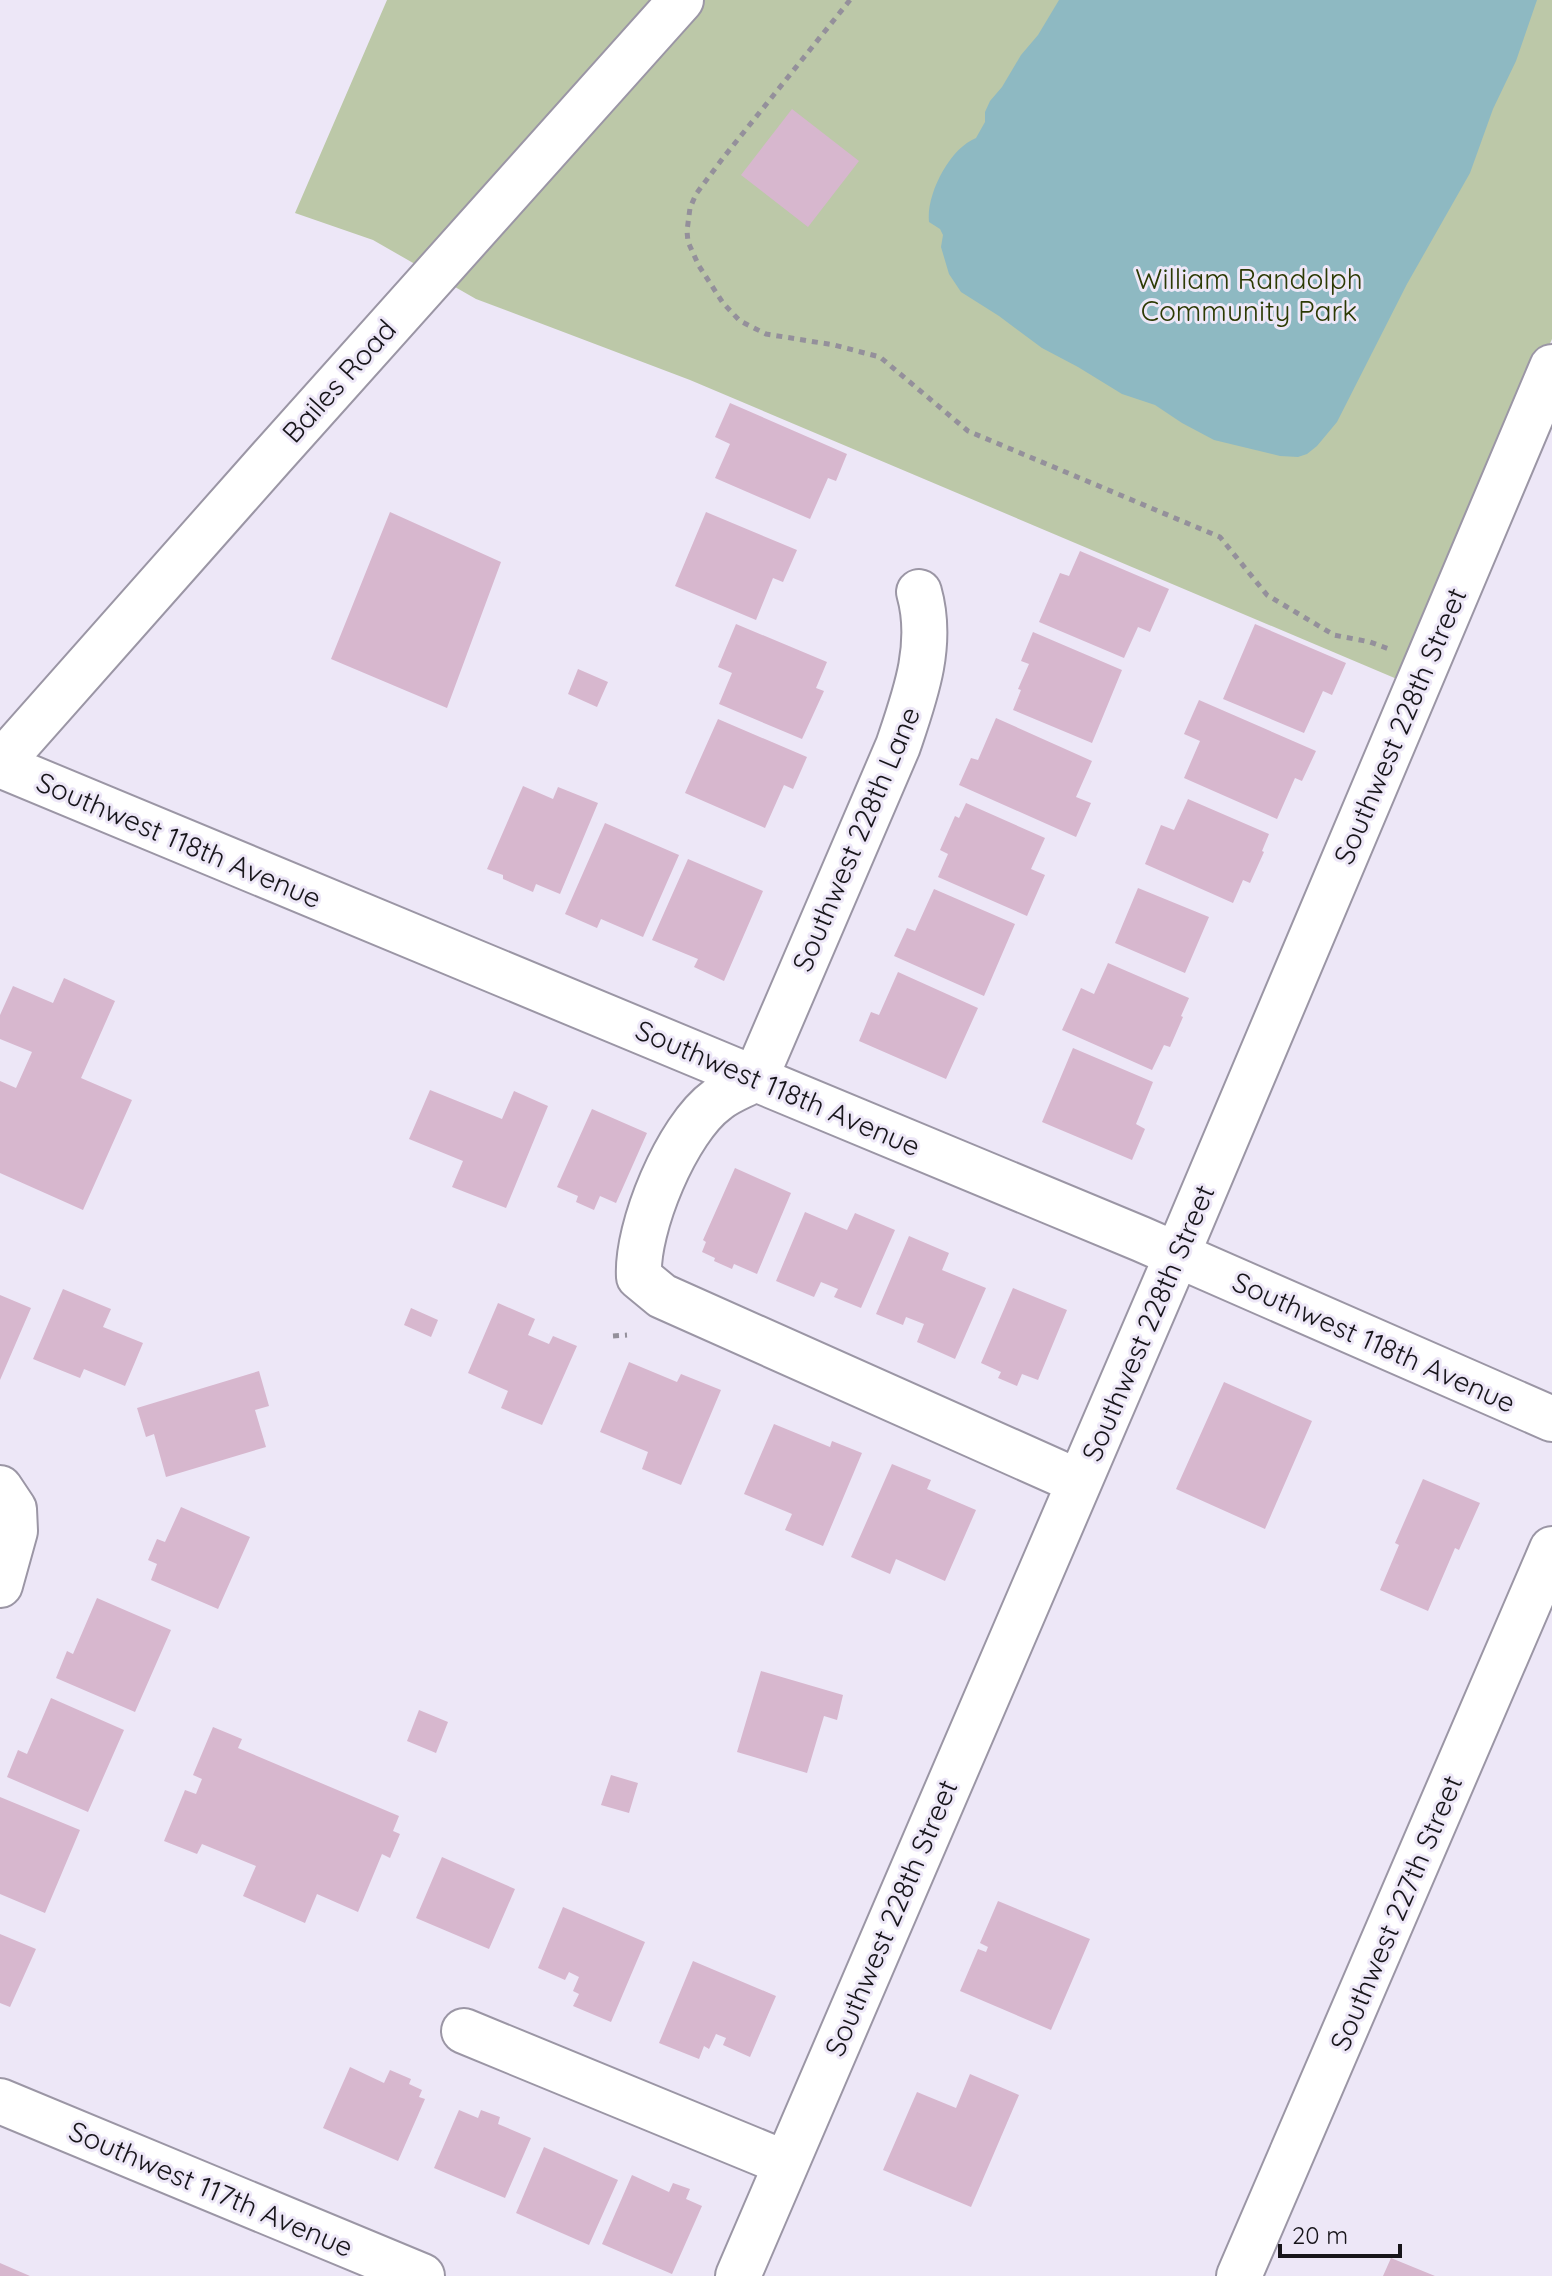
<svg xmlns="http://www.w3.org/2000/svg" width="1552" height="2276" viewBox="0 0 1552 2276" font-family="Quicksand,sans-serif">
<style>
.green{fill:#bcc8a8}
.water{fill:#8eb9c2}
.building{fill:#d7b7ce}
.lines{fill:none;stroke-linecap:round;stroke-linejoin:round}
.street-casing{stroke:#9b96a5;stroke-width:48}
.secondary-casing{stroke:#9b96a5;stroke-width:48}
.path{stroke:#94909b;stroke-width:5;stroke-dasharray:6 6;stroke-linecap:butt}
.street{stroke:#fff;stroke-width:44}
.secondary{stroke:#fff;stroke-width:44}
.labels{text-anchor:middle;stroke-width:6;stroke-linejoin:round;paint-order:stroke}
.park-label{font-size:28px;fill:#2c3a03;stroke:#ede7f7}
.street-label{font-size:28px;fill:#17151a;stroke:#ede7f7}
</style>
<rect width="100%" height="100%" fill="#ede7f7"/>
<!-- green -->
<path class="green" d="M387,0H1552V339L1404,682L690,380L476,299L373,240L295,213Z"/>
<!-- water -->
<path class="water" d="M1059,0H1537L1516,61L1493,109L1470,173L1407,284L1337,422L1317,446L1307,454L1298,457L1280,456L1214,440L1182,423L1155,405L1122,394L1078,367L1042,348L999,316L961,292L949,274L941,247L943,235L940,229L929,222C926,194 950,148 976,138L985,122V112L990,101L1002,87L1021,55L1038,35Z"/>
<!-- building -->
<path class="building" d="M792,109L859,161L808,227L741,175Z
M730,403L847,454L836,481L828,478L810,519L715,478L730,444L715,437Z
M390,512L501,562L447,708L331,659Z
M706,512L797,550L783,582L773,578L756,620L675,586Z
M1080,551L1169,589L1150,632L1138,627L1124,658L1039,622L1060,573L1069,576Z
M736,624L827,662L816,688L824,691L802,739L719,704L732,673L718,667Z
M1255,624L1346,663L1332,695L1323,691L1304,733L1223,699Z
M1033,632L1122,670L1092,743L1013,710L1021,690L1018,689L1029,664L1021,661Z
M578,669L608,682L597,707L568,694Z
M1199,700L1316,751L1302,781L1295,778L1277,819L1184,778L1200,741L1184,734Z
M996,718L1092,761L1076,797L1091,803L1076,837L959,785L971,758L978,760Z
M718,719L807,757L793,789L784,785L765,828L685,793Z
M523,786L553,799L558,787L598,803L560,894L536,884L533,892L503,879V875L487,869Z
M1188,799L1269,834L1262,851L1264,852L1250,883L1243,880L1233,903L1145,864L1161,825L1174,830Z
M966,803L1045,838L1031,869L1045,875L1027,916L938,877L948,854L940,850L955,816L959,818Z
M605,823L679,855L643,937L601,919L597,928L565,914Z
M688,859L763,891L724,981L694,967L698,959L652,940Z
M1138,888L1209,917L1185,973L1115,943Z
M934,889L1015,924L984,996L894,956L907,928L915,931Z
M1108,963L1189,998L1181,1016L1183,1017L1170,1047L1164,1045L1152,1070L1062,1030L1081,988L1094,994Z
M898,972L978,1008L946,1079L859,1041L871,1012L879,1015Z
M64,978L115,1001L81,1078L132,1100L83,1210L0,1173V1081L16,1088L32,1052L0,1039V1015L13,986L53,1003Z
M1073,1048L1153,1082L1136,1124L1145,1129L1132,1160L1042,1122Z
M430,1090L502,1119L514,1091L548,1106L506,1208L452,1187L463,1161L409,1139Z
M592,1109L647,1133L616,1203L600,1196L594,1210L576,1202L578,1196L557,1187Z
M735,1168L791,1193L757,1274L734,1264L732,1269L714,1261L715,1258L702,1252L706,1242L703,1240Z
M805,1212L847,1230L855,1213L895,1230L861,1308L834,1297L838,1289L821,1282L814,1297L776,1281Z
M909,1236L949,1253L942,1270L986,1288L955,1359L917,1342L924,1324L906,1317L903,1325L876,1314Z
M1013,1288L1067,1310L1038,1380L1022,1374L1017,1386L998,1378L1001,1372L981,1363Z
M63,1289L111,1309L103,1327L143,1343L125,1386L84,1369L80,1378L33,1359Z
M0,1295L31,1308L0,1380Z
M498,1303L535,1319L528,1335L549,1344L553,1336L577,1346L542,1425L501,1408L508,1391L468,1373Z
M411,1308L438,1320L431,1337L404,1325Z
M629,1362L677,1382L681,1374L721,1390L681,1485L642,1469L648,1452L600,1432Z
M259,1371L269,1406L255,1410L266,1447L166,1477L154,1434L146,1437L137,1408Z
M1224,1382L1312,1421L1265,1529L1176,1489Z
M774,1424L830,1447L832,1441L862,1453L823,1546L785,1530L792,1514L744,1494Z
M892,1464L931,1480L927,1489L976,1510L945,1581L896,1559L890,1574L851,1557Z
M1423,1479L1480,1503L1459,1550L1455,1548L1428,1611L1380,1590L1399,1545L1395,1543Z
M181,1507L250,1537L218,1609L151,1580L157,1564L148,1560L157,1539L165,1542Z
M97,1598L171,1630L135,1712L56,1678L67,1651L73,1654Z
M761,1671L843,1695L837,1720L824,1716L807,1773L737,1752Z
M51,1698L124,1730L88,1812L7,1777L18,1750L27,1754Z
M419,1710L448,1722L436,1753L407,1741Z
M213,1727L242,1739L238,1748L399,1816L393,1831L400,1834L390,1858L382,1854L358,1912L317,1894L305,1923L243,1896L256,1866L202,1844L197,1854L164,1841L185,1790L196,1794L202,1779L193,1775Z
M611,1775L638,1783L629,1813L601,1805Z
M0,1797L80,1830L45,1913L0,1894Z
M442,1857L515,1889L489,1949L416,1918Z
M998,1901L1090,1939L1051,2030L960,1991L978,1949L986,1952L988,1947L980,1943Z
M563,1907L645,1942L611,2022L573,2006L579,1994L573,1991L579,1977L569,1972L565,1980L538,1968Z
M0,1934L36,1949L10,2007L0,2003Z
M693,1961L776,1996L750,2057L723,2045L726,2038L716,2034L709,2049L704,2046L699,2059L659,2043Z
M350,2067L384,2083L390,2070L411,2079L409,2084L422,2090L419,2097L425,2099L398,2161L323,2128Z
M970,2074L1019,2095L971,2207L883,2170L917,2092L956,2108Z
M459,2110L478,2118L481,2110L500,2117L498,2124L531,2138L505,2198L434,2168Z
M544,2147L618,2180L589,2245L516,2213Z
M632,2175L669,2192L673,2183L690,2189L686,2199L702,2206L672,2274L602,2244Z
M1391,2258L1435,2276H1383Z
M0,2263L30,2276H0Z"/>
<g class="lines">
<defs>
<path id="street" d="M0,764L271,458L681,0
M0,765L1141,1239L1552,1419
M755,1079C743,1086 728,1091 717,1100C677,1129 636,1228 639,1277L662,1296L1079,1482
M755,1079L898,746C915,696 934,645 919,592
M0,1488L14,1509L15,1531L0,1585
M464,2031L785,2163
M738,2276L1177,1255L1552,367
M1239,2276L1552,1549"/>
<path id="secondary" d="M0,2101L422,2276"/>
</defs>
<!-- street casing -->
<use href="#street" class="street-casing"/>
<!-- secondary casing -->
<use href="#secondary" class="secondary-casing"/>
<!-- path -->
<path class="path" d="M850,0L723,158L696,194L690,208L687,231L688,242L699,266L723,303L740,321L766,334L834,345L880,357L968,431L1220,537L1267,595L1334,635L1370,642L1389,649
M613,1336L627,1335"/>
<!-- street -->
<use href="#street" class="street"/>
<!-- secondary -->
<use href="#secondary" class="secondary"/>
</g>
<g class="labels">
<!-- park labels -->
<g class="park-label">
<text x="1249" y="289">William Randolph<tspan x="1249" dy="32">Community Park</tspan></text>
</g>
<!-- street labels -->
<g class="street-label">
<text transform="translate(339 381) rotate(-48)" y="10">Bailes Road</text>
<text transform="translate(1400 726) rotate(-67)" y="10">Southwest 228th Street</text>
<text transform="translate(856 839) rotate(-67)" y="10">Southwest 228th Lane</text>
<text transform="translate(179 840) rotate(23)" y="10">Southwest 118th Avenue</text>
<text transform="translate(778 1088) rotate(23)" y="10">Southwest 118th Avenue</text>
<text transform="translate(1148 1323) rotate(-67)" y="10">Southwest 228th Street</text>
<text transform="translate(1374 1342) rotate(24)" y="10">Southwest 118th Avenue</text>
<text transform="translate(1396 1913) rotate(-67)" y="10">Southwest 227th Street</text>
<text transform="translate(891 1918) rotate(-67)" y="10">Southwest 228th Street</text>
<text transform="translate(211 2189) rotate(23)" y="10">Southwest 117th Avenue</text>
</g>
</g>
<!-- scale -->
<path d="M1280 2244v12h120v-12" fill="none" stroke="#17151a" stroke-width="4"/>
<text x="1292" y="2244" font-size="24" fill="#17151a" stroke="#ede7f7" stroke-width="6" paint-order="stroke">20 m</text>
</svg>
